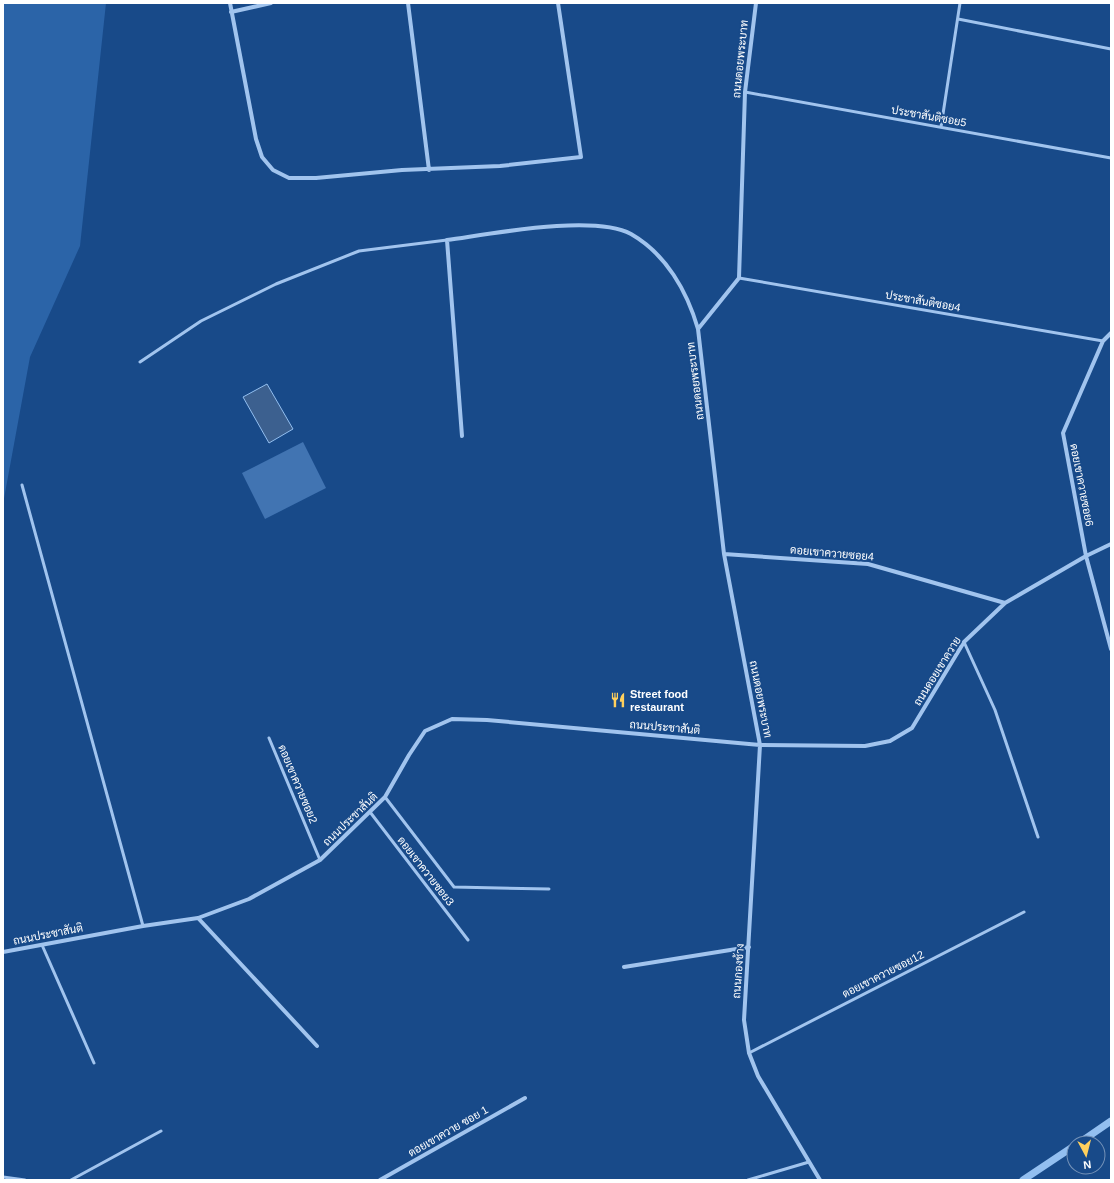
<svg xmlns="http://www.w3.org/2000/svg" width="1114" height="1183" viewBox="0 0 1114 1183" font-family="Arial,Sarabun,sans-serif">
<style>
.green{fill:#2b64a8}
.water{fill:#3c608f;stroke:#93bff0}
.lines{fill:none;stroke-linecap:round;stroke-linejoin:round}
.stream{stroke:#93bff0;stroke-width:7}
.building{fill:#4174b2}
.lane{stroke:#a1c4ee;stroke-width:3}
.street{stroke:#a1c4ee;stroke-width:4}
.labels{text-anchor:middle;stroke-width:3.5;stroke-linejoin:round;paint-order:stroke}
.street-label{font-size:11px;fill:#fff;stroke:#184a89}
.poi-label{font-size:11px;font-weight:bold;fill:#fff;stroke:#184a89;text-anchor:start}
</style>
<rect width="100%" height="100%" fill="#184a89"/>
<!-- green -->
<path class="green" d="M3,3H106L80,246L30,357L3,504Z"/>
<!-- water -->
<path class="water" d="M267,384L293,429L269,443L243,397Z"/>
<g class="lines">
<!-- stream -->
<path class="stream" d="M1079,1143L1111,1121
M1023,1180L1074,1146"/>
</g>
<!-- building -->
<path class="building" d="M303,442L326,488L265,519L242,473Z"/>
<g class="lines">
<!-- lane -->
<path class="lane" d="M958,19L1111,49
M745,92L1111,158
M941,127L960,3
M739,278L1103,341
M140,362L201,321L276,284L359,251L447,240
M22,485L143,926
M964,642L995,710L1038,837
M269,738L320,860
M385,797L454,887L549,889
M370,812L468,940
M42,945L94,1063
M749,1053L1024,912
M3,1177L25,1180
M71,1180L161,1131
M748,1180L809,1162"/>
<!-- street -->
<path class="street" d="M230,3L256,139L262,157L273,170L289,178H316L402,170L500,166L581,157L558,3
M408,3L429,170
M756,3L745,92L739,278L698,329L724,554L760,745L744,1020L749,1053L758,1076L820,1180
M231,12L271,3
M1111,333L1103,341L1063,433L1086,556L1111,649
M462,436L447,240C491,234 593,214 631,234C666,254 687,291 698,329
M724,554L868,564L1005,603
M198,918L317,1046
M3,952L143,926L198,918L249,899L320,860L385,797L409,755L425,731L452,719L487,720L760,745L865,746L890,741L912,728L964,642L1005,603L1086,556L1111,544
M624,967L749,947
M380,1180L525,1098"/>
</g>
<!-- icons -->
<defs>
<symbol id="restaurant-bare" viewBox="-9 -9 18 18"><path d="M-5-6h1v4h1v-4h1v4h1v-4h1v5L-1.5 .5V6h-2V.5L-5-1ZM5-6V6H3V1.5H1.5Q1.5-4 5-6Z" fill="#ffd05d" stroke="#184a89" stroke-width="2.5" paint-order="stroke"/></symbol>
</defs>
<g fill-rule="evenodd">
<use href="#restaurant-bare" x="607" y="689" width="22" height="22"/>
</g>
<g class="labels">
<!-- street labels -->
<g class="street-label">
<text transform="translate(740 59) rotate(-84)" y="4">ถนนดอยพระบาท</text>
<text transform="translate(929 116) rotate(10)" y="4">ประชาสันติซอย5</text>
<text transform="translate(923 301) rotate(10)" y="4">ประชาสันติซอย4</text>
<text transform="translate(695 381) rotate(-97)" y="4">ถนนดอยพระบาท</text>
<text transform="translate(1082 485) rotate(79)" y="4">ดอยเขาควายซอย6</text>
<text transform="translate(832 553) rotate(5)" y="4">ดอยเขาควายซอย4</text>
<text transform="translate(937 671) rotate(-58)" y="4">ถนนดอยเขาควาย</text>
<text transform="translate(761 699) rotate(79)" y="4">ถนนดอยพระบาท</text>
<text transform="translate(665 727) rotate(5)" y="4">ถนนประชาสันติ</text>
<text transform="translate(298 784) rotate(67)" y="4">ดอยเขาควายซอย2</text>
<text transform="translate(350 819) rotate(-44)" y="4">ถนนประชาสันติ</text>
<text transform="translate(426 871) rotate(52)" y="4">ดอยเขาควายซอย3</text>
<text transform="translate(48 934) rotate(-11)" y="4">ถนนประชาสันติ</text>
<text transform="translate(738 971) rotate(-86)" y="4">ถนนกองช้าง</text>
<text transform="translate(883 974) rotate(-27)" y="4">ดอยเขาควายซอย12</text>
<text transform="translate(448 1131) rotate(-30)" y="4">ดอยเขาควาย ซอย 1</text>
</g>
<!-- poi labels -->
<g class="poi-label">
<text x="630" y="698">Street food<tspan x="630" dy="13">restaurant</tspan></text>
</g>
</g>
<!-- border -->
<rect width="1114" height="1183" fill="none" stroke="#ffffff" stroke-width="8"/>
<!-- north arrow -->
<g transform="translate(1086 1155) rotate(173)"><circle r="19" fill="#184a89" stroke="#7492b8"/>
<path d="M0-3L7 15L0 10L-7 15Z" fill="#ffd05d"/>
<text y="-6" font-size="11" font-weight="bold" text-anchor="middle" fill="#ffffff">N</text>
</g>
</svg>
